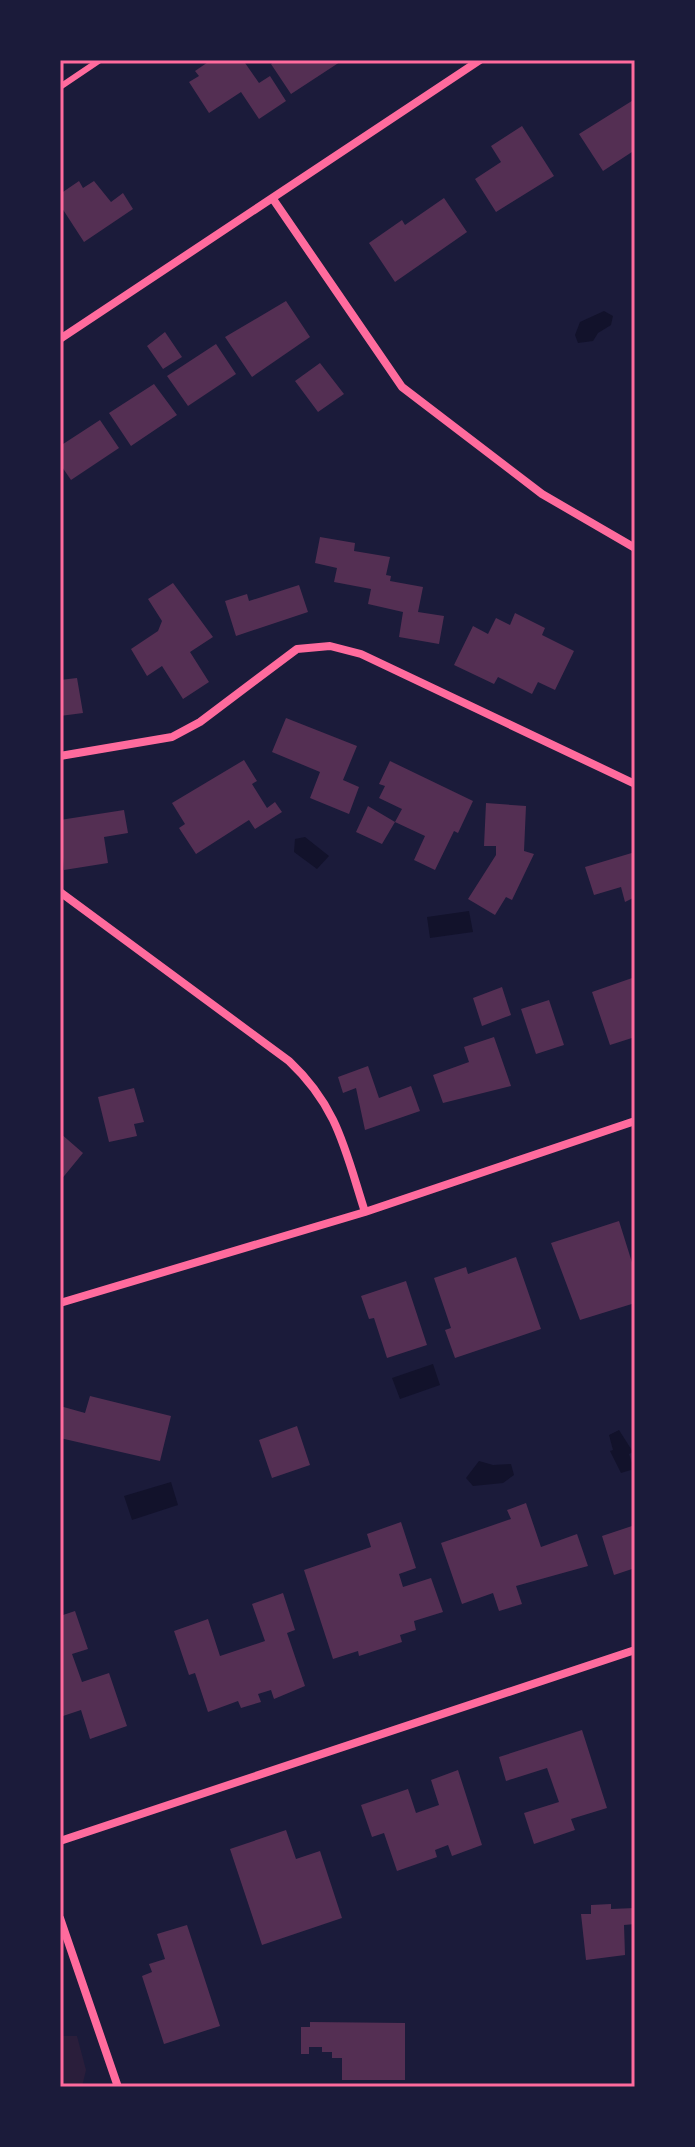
<svg xmlns="http://www.w3.org/2000/svg" width="695" height="2147" viewBox="0 0 695 2147" font-family="Karla,sans-serif">
<style>
.green{fill:#2a1e3b}
.water{fill:#12122b}
.building{fill:#542f53}
.lines{fill:none;stroke-linecap:round;stroke-linejoin:round}
.service{stroke:#ff6b9d;stroke-width:6}
.minor{stroke:#ff6b9d;stroke-width:8}
.neatline{fill:none;stroke:#ff6b9d;stroke-width:3}
</style>
<rect width="100%" height="100%" fill="#1b1b3a"/>
<!-- green -->
<path class="green" d="M60,2036H77L86,2070L82,2087H60Z"/>
<!-- water -->
<path class="water" d="M604,311L613,316L611,325L598,333L593,341L578,343L575,335L580,322Z
M305,837L329,856L317,869L294,852L295,839Z
M469,911L473,932L430,938L427,917Z
M433,1364L440,1385L400,1399L392,1378Z
M619,1430L633,1452L629,1454L634,1469L621,1473L610,1451L613,1450L609,1435Z
M479,1461L493,1465L511,1464L514,1475L503,1483L473,1486L466,1478Z
M171,1482L178,1505L132,1520L124,1496Z"/>
<!-- building -->
<path class="building" d="M211,60H243L259,83L270,76L286,101L259,119L241,92L209,113L189,82L199,76L195,71Z
M276,60H343L291,94L271,64Z
M635,99V150L603,171L579,134Z
M522,126L554,176L496,212L475,179L501,162L491,146Z
M79,181L83,188L94,181L111,202L123,193L133,209L84,242L60,205L63,201L60,194Z
M444,198L467,232L395,282L369,243L402,220L405,225Z
M286,301L310,337L252,377L225,337Z
M165,332L182,357L163,369L147,346Z
M216,344L236,374L188,406L167,376Z
M320,363L344,394L318,412L295,381Z
M154,384L177,415L131,446L109,413Z
M100,420L119,448L71,480L60,464V446Z
M320,537L355,543L354,551L390,557L386,575L391,576L390,581L423,587L418,612L444,616L439,644L399,637L403,612L368,604L371,589L334,582L337,568L315,563Z
M173,583L213,637L190,652L209,682L183,699L162,666L147,676L131,649L158,631L162,621L148,599Z
M299,585L308,612L236,636L225,601L247,594L249,601Z
M515,613L545,628L542,635L574,651L555,690L538,682L532,694L498,677L494,684L454,665L473,626L488,634L496,618L510,625Z
M77,678L83,713L60,716V680Z
M286,718L357,746L343,780L359,787L349,814L310,798L320,772L272,752Z
M244,760L257,781L252,784L267,808L275,802L282,812L255,829L249,820L196,854L179,828L185,824L172,803Z
M390,761L473,801L458,833L454,831L435,870L414,860L425,836L395,822L402,809L379,798L385,786L379,784Z
M486,803L526,806L524,851L534,854L512,900L506,897L495,915L468,899L496,855V846H484Z
M368,806L395,822L382,844L356,832Z
M124,810L128,833L104,837L108,863L64,870L60,820Z
M635,852V897L625,902L621,887L594,895L585,867Z
M635,977V1037L610,1045L592,992Z
M502,987L511,1015L482,1026L473,998Z
M549,1000L564,1045L536,1054L521,1009Z
M494,1037L511,1086L443,1103L433,1075L469,1062L464,1047Z
M368,1066L379,1098L411,1086L420,1111L365,1130L356,1088L343,1093L338,1077Z
M134,1088L144,1122L134,1124L137,1136L109,1142L98,1097Z
M60,1133L83,1153L60,1181Z
M619,1221L635,1272V1303L580,1320L551,1243Z
M516,1257L541,1329L455,1358L445,1330L451,1328L434,1278L466,1267L468,1274Z
M406,1281L427,1345L387,1358L374,1318L369,1319L361,1296Z
M90,1396L171,1416L160,1461L60,1438V1406L85,1413Z
M297,1426L310,1465L272,1478L259,1440Z
M526,1503L541,1547L577,1534L588,1566L516,1586L522,1604L499,1611L493,1593L462,1604L441,1543L511,1519L507,1510Z
M401,1522L416,1568L399,1574L403,1587L431,1578L443,1612L414,1621L416,1630L400,1635L402,1642L359,1656L358,1651L333,1659L304,1570L371,1547L367,1534Z
M635,1525V1568L614,1575L602,1536Z
M283,1593L295,1630L287,1633L305,1686L274,1699L271,1690L258,1694L261,1702L241,1708L238,1701L208,1712L195,1673L189,1675L174,1631L208,1619L220,1656L265,1641L252,1604Z
M75,1611L88,1649L72,1654L82,1682L109,1673L127,1726L90,1739L81,1710L60,1717V1616Z
M582,1730L607,1808L571,1819L575,1830L534,1844L524,1813L559,1802L547,1768L506,1781L499,1757Z
M458,1770L482,1845L452,1856L448,1845L435,1850L437,1857L397,1871L384,1833L372,1837L361,1805L408,1789L416,1813L439,1805L431,1780Z
M286,1830L296,1859L320,1851L342,1918L262,1945L230,1849Z
M611,1904V1909L635,1908V1924L624,1925L625,1955L586,1960L581,1914H591V1905Z
M187,1925L220,2026L164,2044L142,1976L152,1972L149,1964L165,1959L157,1934Z
M310,2022L405,2023V2080H342V2058H332V2052H322V2047H309V2054H301V2027H310Z"/>
<g class="lines">
<!-- service -->
<path class="service" d="M60,87L100,60"/>
<!-- minor -->
<path class="minor" d="M273,199L402,387L542,494L635,548
M60,339L480,60
M60,756L172,737L200,722L297,649L330,646L361,654L635,784
M60,892L289,1061C338,1107 345,1150 365,1212
M60,1303L365,1212L635,1121
M60,1841L635,1650
M60,1918L118,2087"/>
</g>
<!-- border -->
<rect width="695" height="2147" fill="none" stroke="#1b1b3a" stroke-width="124"/>
<rect x="62" y="62" width="571" height="2023" class="neatline"/>
</svg>
